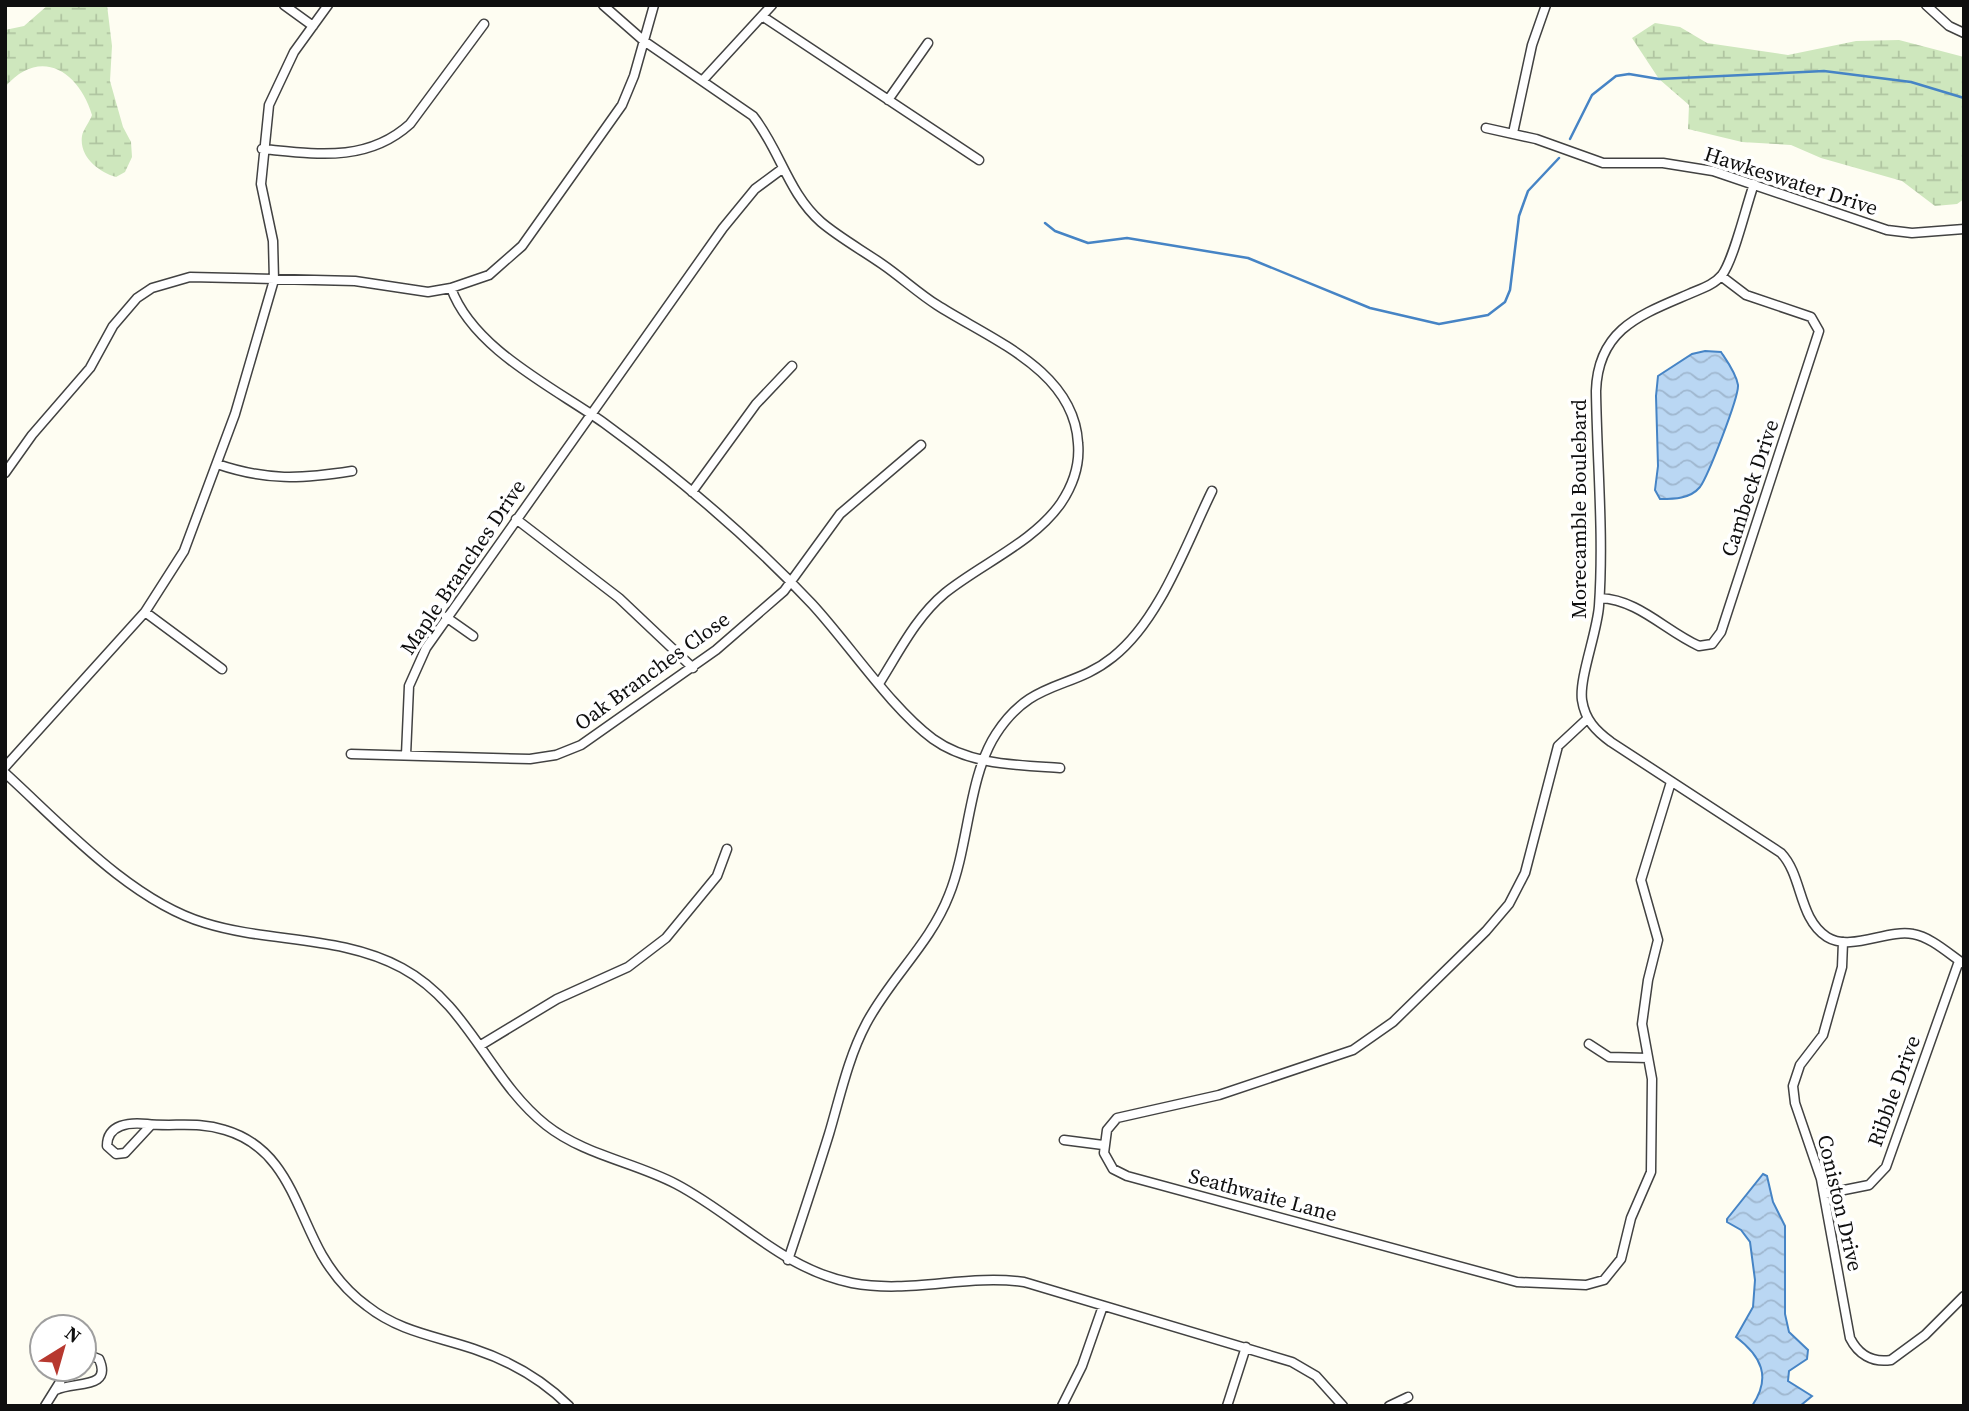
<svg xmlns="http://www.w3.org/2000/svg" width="1969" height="1411" viewBox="0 0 1969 1411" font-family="'Source Serif 4',serif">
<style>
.wetland{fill:url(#wetland-marsh)}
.water{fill:url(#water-waves);stroke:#4684c5;stroke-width:2}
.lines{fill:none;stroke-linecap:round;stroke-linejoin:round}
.stream{stroke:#4684c5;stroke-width:2.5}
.minor-casing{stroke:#424242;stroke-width:11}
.minor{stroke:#fff;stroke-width:8}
.labels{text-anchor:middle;stroke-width:7;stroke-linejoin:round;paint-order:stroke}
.street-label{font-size:21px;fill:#0f0f0f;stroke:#fff}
</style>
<defs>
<pattern id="wetland-marsh" width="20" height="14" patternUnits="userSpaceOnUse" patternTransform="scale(1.75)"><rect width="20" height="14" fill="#cee7bd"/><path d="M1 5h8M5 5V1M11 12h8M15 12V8" fill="none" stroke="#b0c5a1"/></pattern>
<pattern id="water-waves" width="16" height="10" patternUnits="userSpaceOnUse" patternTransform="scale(1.75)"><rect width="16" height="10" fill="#bad7f3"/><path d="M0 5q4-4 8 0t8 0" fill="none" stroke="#9fb7cf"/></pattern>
</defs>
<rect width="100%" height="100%" fill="#fefdf2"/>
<!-- wetland -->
<path class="wetland" d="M48,5H107L112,46L110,81L123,127L131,142L132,157L125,172L116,177C99,172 79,157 82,136C83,130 90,121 92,115C79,71 40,46 5,87V30L24,26Z
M1655,23L1680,27L1707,43L1788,55L1856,41L1899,40L1964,57V199L1957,204L1935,206L1902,181L1821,158L1791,145L1742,142L1688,129L1689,105L1659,79L1632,38Z"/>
<!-- water -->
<path class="water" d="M1705,351L1721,352C1727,361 1736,373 1738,385C1739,397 1708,476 1700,487C1690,499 1674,499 1660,499L1655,490L1658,466L1656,396L1658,376L1692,354Z
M1763,1174L1767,1176L1773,1202L1785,1226V1314L1789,1332L1808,1350L1807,1359L1789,1371L1788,1381L1812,1396L1800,1406H1752C1772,1377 1761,1356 1736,1337L1753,1307L1755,1280L1750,1242L1741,1230L1727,1222V1219Z"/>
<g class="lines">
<!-- stream -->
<path class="stream" d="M1570,139L1592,95L1616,76L1629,74L1659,79L1824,71L1911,82L1964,98
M1045,223L1055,231L1088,243L1127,238L1248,258L1370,308L1439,324L1488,315L1505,302L1510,290L1519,216L1528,191L1559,158"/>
<defs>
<path id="minor" d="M284,5L313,26
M603,5L644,41L753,116C780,150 788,193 821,222C840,238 862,250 882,264C901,277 918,293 937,305C990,339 1074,370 1078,443C1080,464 1073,485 1061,503C1034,542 981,564 945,593C916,617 899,652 880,682
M1926,5L1949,26L1964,33
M762,16L979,160
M703,80L772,5
M888,100L928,43
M1486,128L1536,139L1603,163H1663L1713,171L1887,230L1912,233L1964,229
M1513,133L1532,45L1546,5
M262,149C315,154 367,163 410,124L484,24
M1754,184C1746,206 1734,259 1722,275C1714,285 1700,289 1689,294C1640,315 1598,329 1596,391C1597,462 1604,535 1599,606C1597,633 1579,678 1582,700C1585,720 1596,731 1611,742L1781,853C1803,876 1798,918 1827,937C1851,952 1887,929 1913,934C1931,937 1949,954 1964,964
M451,288C473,349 553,387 604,423C678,477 749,537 812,604C849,644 891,708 933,739C969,765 1017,765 1060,768
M217,464C267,481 301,479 352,471
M5,473L32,435L90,368L113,326L137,298L152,288L190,277L355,281L428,292L451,288L489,275L522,246L622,105L634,76L654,5
M692,492L756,404L792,366
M516,519L619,598L693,668
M1600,598C1639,600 1664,630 1699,646L1712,644L1721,632L1819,331L1811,317L1746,295L1721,276
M145,612L222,669
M446,617L473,636
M1587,719L1558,746L1525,873L1509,904L1486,931L1393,1022L1353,1050L1219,1095L1117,1118L1107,1130L1104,1153L1113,1169L1127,1176L1517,1282L1586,1285L1604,1280L1621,1259L1631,1218L1651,1172L1652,1079L1642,1024L1648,980L1658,940L1641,880L1671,782
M351,754L530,759L556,755L581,745L716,650L784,591L840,514L921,445
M406,755L409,686L426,648L723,228L755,189L782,169
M5,767L145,612L184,551L235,414L274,280L273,241L261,184L269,105L294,52L328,5
M5,773C61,824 131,901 205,923C269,943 341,935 402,968C469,1004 489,1080 546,1125C584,1155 634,1162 676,1184C737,1216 782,1269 852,1283C910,1294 966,1274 1024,1282L1292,1362L1316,1376L1343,1406
M1843,942L1842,967L1823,1035L1800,1065L1793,1086L1795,1103L1821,1179L1850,1338C1858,1354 1872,1363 1891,1360L1925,1335L1964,1296
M1589,1044L1609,1057L1648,1058
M481,1045L557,999L628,967L666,938L717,876L727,849
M151,1125L125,1153L116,1154L107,1146C107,1124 130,1122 147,1124C174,1127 197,1121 225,1130C286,1148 295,1207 322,1255C333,1274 349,1293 367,1306C400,1332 436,1336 474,1349C510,1361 542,1379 569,1406
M1064,1140L1103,1145
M1824,1194L1869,1185L1886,1167L1959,961
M788,1260C802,1218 816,1176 829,1134C840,1097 848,1058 866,1024C890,978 930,944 949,895C969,846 968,777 996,734C1032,678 1071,691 1113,657C1160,620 1186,544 1212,491
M56,1390C73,1381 113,1390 99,1359L84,1353
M45,1406L68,1369
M1062,1406L1082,1366L1103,1306
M1227,1406L1246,1347
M1389,1406L1408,1397"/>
</defs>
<!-- minor casing -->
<use href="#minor" class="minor-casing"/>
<!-- minor -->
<use href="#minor" class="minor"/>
</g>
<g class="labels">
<!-- street labels -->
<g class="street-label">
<text transform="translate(1791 181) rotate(18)" y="7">Hawkeswater Drive</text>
<text transform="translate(1750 488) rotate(-72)" y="7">Cambeck Drive</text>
<text transform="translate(1579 509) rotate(-90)" y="7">Morecamble Boulebard</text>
<text transform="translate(463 567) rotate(-56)" y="7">Maple Branches Drive</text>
<text transform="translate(652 671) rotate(-36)" y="7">Oak Branches Close</text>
<text transform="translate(1894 1091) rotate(-70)" y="7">Ribble Drive</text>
<text transform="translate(1263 1195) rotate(15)" y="7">Seathwaite Lane</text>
<text transform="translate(1840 1203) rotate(77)" y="7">Coniston Drive</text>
</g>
</g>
<!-- border -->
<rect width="1969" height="1411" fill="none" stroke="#0f0f0f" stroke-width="14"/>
<!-- north arrow -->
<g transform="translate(63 1348) rotate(37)"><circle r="33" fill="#ffffff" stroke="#9f9f9f" stroke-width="2"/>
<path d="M0-5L12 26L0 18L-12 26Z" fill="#b7382f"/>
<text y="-10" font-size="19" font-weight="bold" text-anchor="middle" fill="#0f0f0f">N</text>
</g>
</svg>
